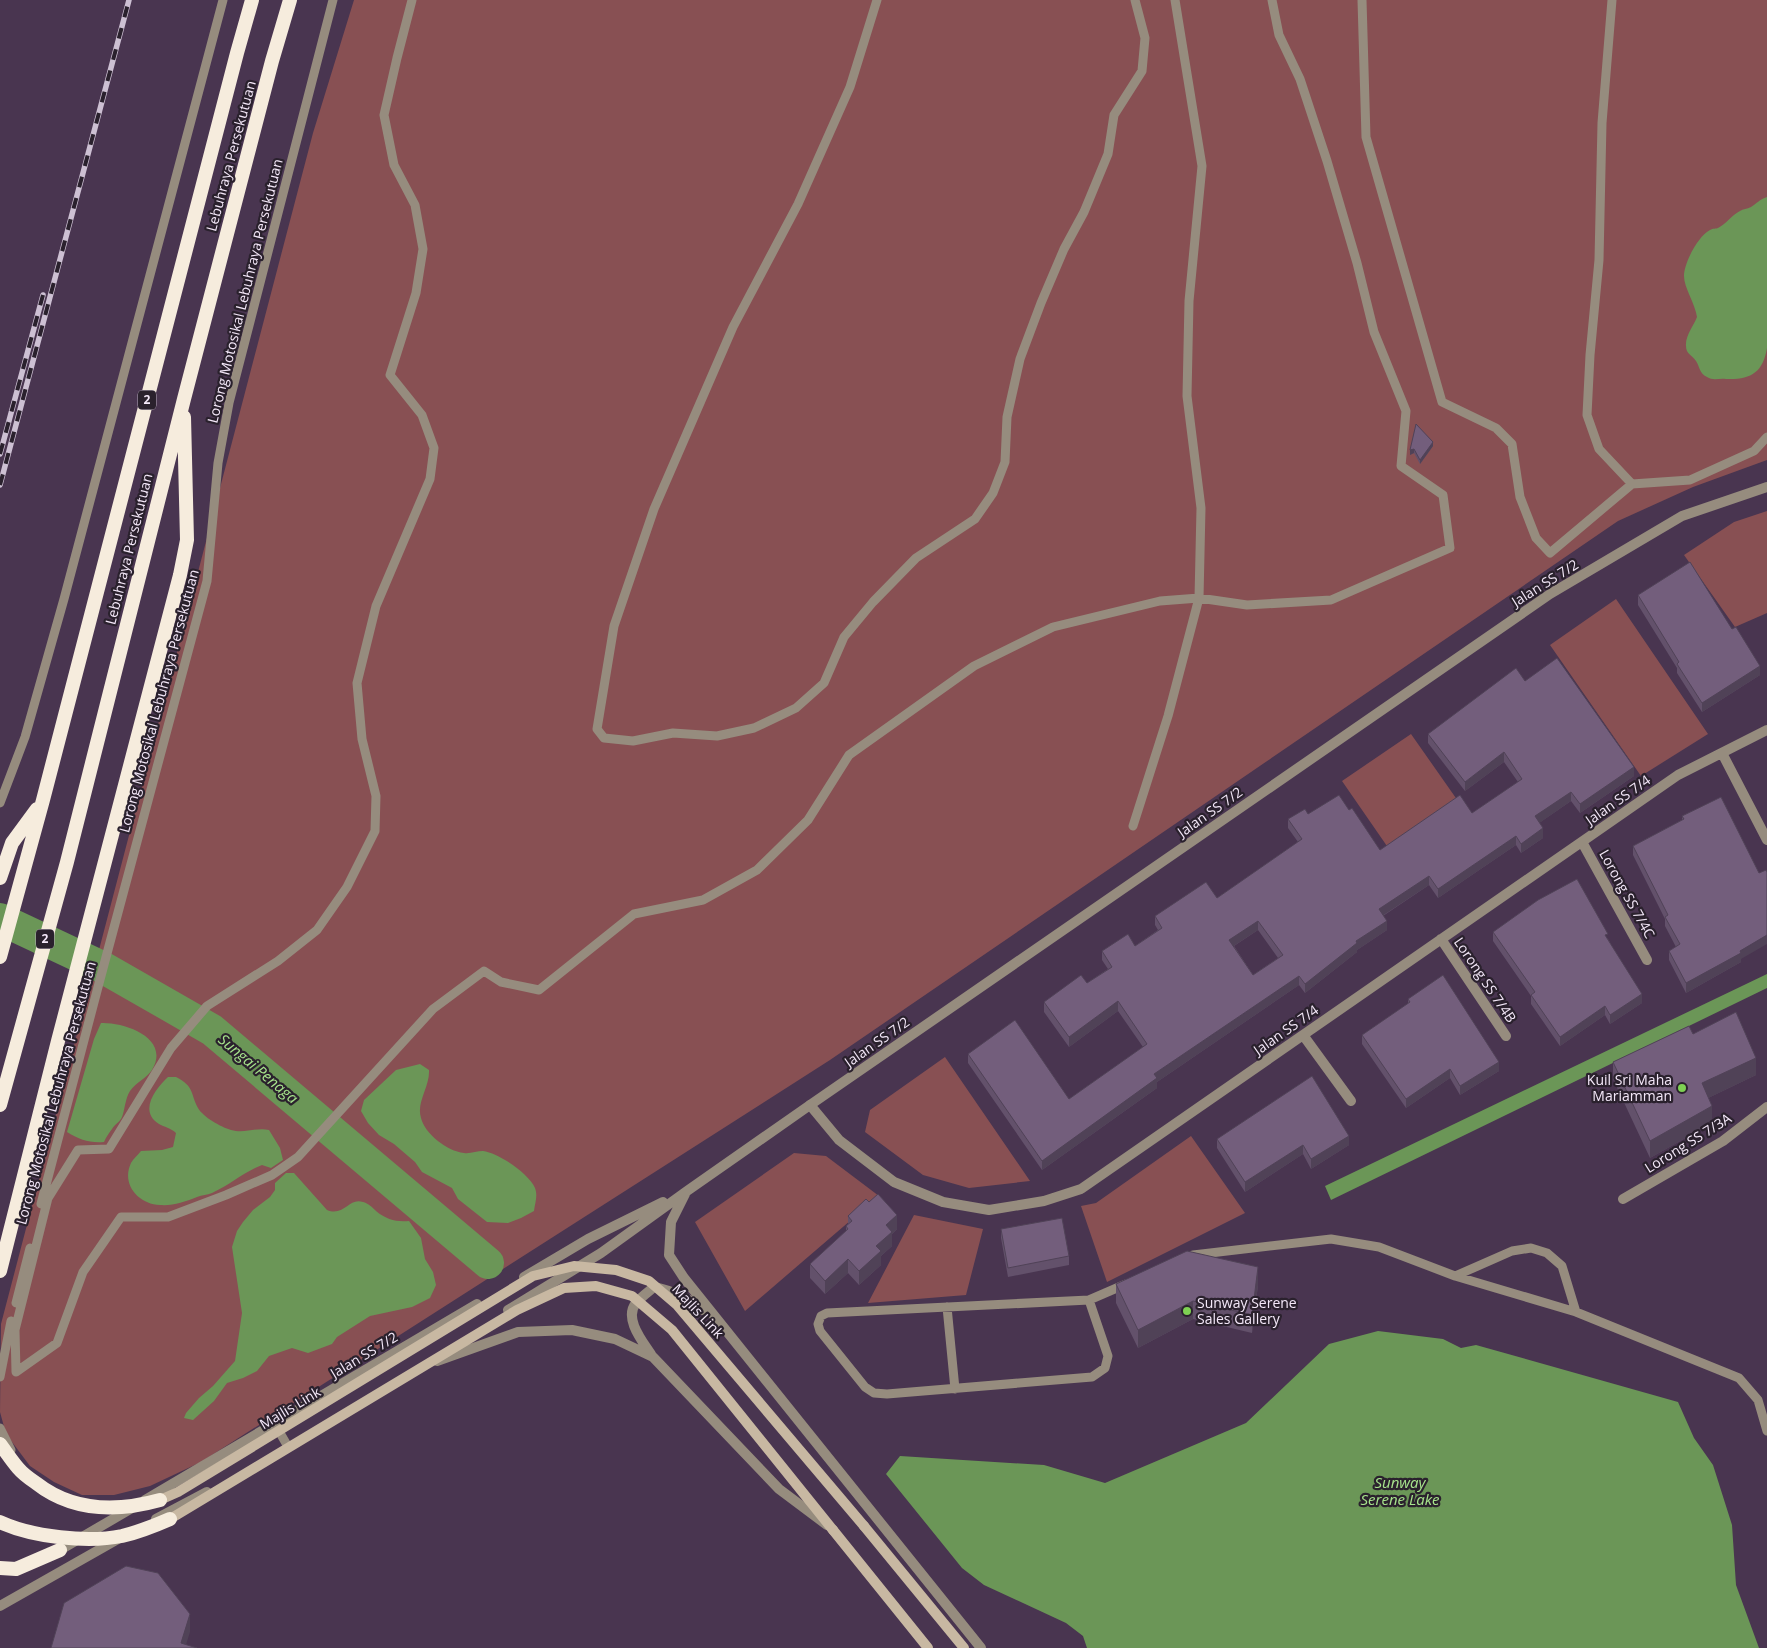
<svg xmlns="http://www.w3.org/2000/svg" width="1767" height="1648" viewBox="0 0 1767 1648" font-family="'Open Sans',sans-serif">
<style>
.green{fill:#885053}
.water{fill:#6b9657}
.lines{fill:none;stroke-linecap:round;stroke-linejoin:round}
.river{stroke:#6b9657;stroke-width:32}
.service{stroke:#968c7e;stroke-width:9}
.minor{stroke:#968c7e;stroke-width:10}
.tertiary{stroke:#968c7e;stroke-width:10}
.secondary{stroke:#c8b8a2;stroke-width:10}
.trunk{stroke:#f6ecdd;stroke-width:14}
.rail-casing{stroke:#cdc0d3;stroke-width:5.5}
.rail{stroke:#2a212d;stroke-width:4;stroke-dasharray:11;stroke-linecap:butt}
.secondary-bridge{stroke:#c8b8a2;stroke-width:10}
.trunk-bridge{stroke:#f6ecdd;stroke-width:14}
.wall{fill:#63516b;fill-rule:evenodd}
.shaded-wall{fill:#504257}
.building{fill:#735e7c;stroke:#504257;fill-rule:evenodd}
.poi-dot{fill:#7ed153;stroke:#2a212d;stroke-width:2}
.labels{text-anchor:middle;stroke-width:4.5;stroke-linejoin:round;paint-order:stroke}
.shield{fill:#2a212d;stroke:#b7acbc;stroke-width:1}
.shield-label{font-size:12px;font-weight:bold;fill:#f4e8f9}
.street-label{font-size:14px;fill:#f4e8f9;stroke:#2a212d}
.poi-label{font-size:14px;fill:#f4e8f9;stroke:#2a212d;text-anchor:end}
.water-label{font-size:15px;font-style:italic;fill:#a7e48c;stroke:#2a212d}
</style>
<rect width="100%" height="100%" fill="#493550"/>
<!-- green -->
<path class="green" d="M354,0H1767V460L1693,487L1618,521L830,1060L201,1462L150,1486L114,1495H82L54,1482L30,1466L6,1434L0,1412L1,1324L313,133Z
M1767,511V613L1735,627L1684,555L1734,522Z
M1616,599L1708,734L1641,776L1550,645Z
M1411,734L1458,801L1389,849L1342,781Z
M945,1057L1030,1181L969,1188L923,1175L865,1132L870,1110Z
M1191,1136L1245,1213L1107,1282L1081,1206L1096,1203Z
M794,1153L826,1156L879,1196L745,1311L695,1222Z
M914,1215L983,1229L966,1295L868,1303Z"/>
<!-- water -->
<path class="water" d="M1767,197V348C1763,373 1750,380 1726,379C1719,378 1713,381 1707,377C1699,373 1700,367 1696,361C1692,355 1686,354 1686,346C1685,336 1694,325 1697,317C1695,303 1684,288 1684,276C1684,263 1698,236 1710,230C1713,228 1716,229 1718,228C1726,224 1732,215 1740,211C1743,209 1747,209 1751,207C1756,204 1760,199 1767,197Z
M1767,974V988L1331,1200L1325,1186Z
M101,1023C125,1022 171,1038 152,1070C146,1079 136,1082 130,1091C125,1099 125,1109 122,1117C120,1122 115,1124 112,1129C109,1133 106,1137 104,1142C89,1143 80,1140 67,1132L94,1039Z
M420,1064L429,1070C430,1087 416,1102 421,1118C425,1134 447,1151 464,1153C470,1154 477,1151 483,1151C499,1153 529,1174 535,1188C538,1196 535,1203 534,1211L521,1218L508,1223L487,1222L458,1199L452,1188L422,1172L415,1162L394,1144L379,1135L368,1123L361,1111L364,1100L396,1070Z
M168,1077H176C195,1087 190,1093 198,1108C203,1117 221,1127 231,1130C245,1134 256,1127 269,1130L280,1148L283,1160L271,1168L262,1165C244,1172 230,1185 212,1193C207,1195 202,1195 197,1197C184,1202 173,1206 160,1205C138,1204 121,1184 131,1163C133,1159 138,1155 141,1151L162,1150L173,1147L176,1133C171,1128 164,1127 159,1124C138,1111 156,1088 168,1077Z
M286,1173H294L327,1210C344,1217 349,1197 363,1202C368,1203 373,1208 376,1211C387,1220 396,1222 409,1221L421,1238L425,1259L433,1272L436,1285L430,1298L412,1307L370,1316L337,1337L332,1344L308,1353L292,1348L269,1356L257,1371L243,1378L227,1383L214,1401L193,1420L184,1418L186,1413L199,1398L213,1386L235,1361L242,1313L232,1247L237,1231L243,1222L253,1210L270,1197L275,1190V1183Z
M1378,1331L1443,1339L1461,1348L1476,1345L1678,1402L1694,1438L1713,1465L1732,1525L1736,1585L1759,1648H1087L1083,1636L1066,1623L984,1585L962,1568L886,1474L900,1456L1044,1465L1105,1483L1246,1423L1329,1344Z"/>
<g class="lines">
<!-- river -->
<path class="river" d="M0,919L102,967L212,1030L488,1263"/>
<!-- service -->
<path class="service" d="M412,0L397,58L384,115L394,165L415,205L423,249L416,293L390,375L422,415L434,448L430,479L376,606L357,683L362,739L376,796L375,831L347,887L317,930L278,961L207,1006L171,1048L109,1149L78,1150L48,1198L15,1330L16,1372L57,1343L83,1272L121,1217H168L226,1195L272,1175L298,1157L433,1009L484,971L501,982L539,990L634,914L703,900L757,870L808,820L849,755L974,666L1053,627L1160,601L1199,598L1247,605L1331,600L1450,548L1443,495L1401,466L1406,411L1374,332L1357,263L1327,161L1300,79L1279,35L1272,0
M877,0L850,87L798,204L733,327L654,509L614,626L597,729L604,738L633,741L673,733L717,736L754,728L796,708L824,683L844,637L873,602L916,558L975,519L993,493L1005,462L1007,417L1020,359L1041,303L1064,249L1084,212L1108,154L1114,115L1142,71L1145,38L1135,0
M1362,0L1366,137L1442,402L1496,428L1512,444L1520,497L1536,538L1550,553L1632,484
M1612,0L1602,123L1599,260L1590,355L1587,415L1599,449L1632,484L1690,480L1754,451L1767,437
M0,803L25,737L64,599L223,0
M1133,826L1168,716L1199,598L1201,508L1187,396L1189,301L1202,166L1175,0
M41,1204L98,987L207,581L218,463L229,403L333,0
M1193,1255L1331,1239L1379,1247L1455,1276L1576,1312L1739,1378L1758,1400L1767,1431
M1455,1276L1512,1251L1531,1248L1547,1253L1562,1266L1576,1312
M1089,1300L1108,1356L1105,1368L1092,1377L887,1394L874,1393L865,1387L820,1331L818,1324L821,1316L827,1313L1089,1300L1126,1284
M16,1303L30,1248
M947,1307L955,1389
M0,1377L11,1321
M276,1426L287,1445
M0,1428L11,1450"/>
<!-- minor -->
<path class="minor" d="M1722,753L1767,840
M1582,842L1647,960
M1441,939L1506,1036
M1303,1035L1351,1101
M810,1105L839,1140L894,1182L943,1202L989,1210L1044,1201L1081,1189L1678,775L1767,730
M1623,1199L1723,1141L1767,1107"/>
<!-- tertiary -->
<path class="tertiary" d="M685,1194L671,1222L669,1255L684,1278L981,1648
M524,1277L588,1239L663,1202
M508,1310L601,1253L687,1191L810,1105L1550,594L1682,516L1767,487
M652,1356C644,1343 623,1319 636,1303C641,1297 648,1292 654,1287C672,1291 688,1297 702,1310
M437,1361L518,1332L572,1330L615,1339L653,1357L779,1489L827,1525
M145,1500L477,1304
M156,1519L207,1492
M60,1550L132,1508
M0,1606L118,1539"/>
<!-- secondary -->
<path class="secondary" d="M864,1526L964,1648
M833,1530L928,1648"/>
<!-- trunk -->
<path class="trunk" d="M0,878L12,843L37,809
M0,957L43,800L237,53L252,0
M0,1105L67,862L184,399L272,61L290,0
M0,1271L58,1041L180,575L187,540L184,417
M0,1568L16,1569L60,1550"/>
<defs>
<path id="rail" d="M0,454L43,295
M0,485L129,0"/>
</defs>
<!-- rail casing -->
<use href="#rail" class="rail-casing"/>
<!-- rail -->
<use href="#rail" class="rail"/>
<!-- secondary-bridge -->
<path class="secondary-bridge" d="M160,1500L178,1492L533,1276L574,1266L616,1270L649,1281L677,1305L864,1526
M170,1519L517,1310L564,1288L596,1286L632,1296L672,1330L833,1530"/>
<!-- trunk-bridge -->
<path class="trunk-bridge" d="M0,1444C6,1452 12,1461 18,1468C23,1474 30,1479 36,1483C73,1512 117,1512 160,1500
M0,1522C33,1537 87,1543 122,1536C139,1532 154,1526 170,1519"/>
</g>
<!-- wall -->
<path class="wall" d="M1416,424L1433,446L1420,464L1414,453L1410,455Z
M1638,595L1760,675L1702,712L1677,673V668L1638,605Z
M1525,681L1634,776L1580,813L1571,801L1539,823L1543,838L1521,853L1516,845L1438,898L1429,885L1383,916L1387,930L1357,950V952L1305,993L1299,985L1157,1082V1088L1042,1170L968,1063V1054L1069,1099L1143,1047L1118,1011L1069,1047L1044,1012V1002L1087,983L1108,969L1102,960V951L1135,946L1158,930L1155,925V916L1217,898L1298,842L1288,828V819L1308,814L1349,810L1380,850L1472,813L1518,782L1504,762L1465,791L1428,743V734ZM1258,930L1278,958L1253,975L1234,946Z
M1682,816L1741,959V962L1686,993L1669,960V951L1676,947L1665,926V919L1633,855V846L1682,820Z
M1493,932L1608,939L1642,1003L1610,1024L1605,1015L1560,1046L1531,1004V996L1493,941Z
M1408,999L1499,1071L1460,1095L1450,1078L1406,1108L1362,1044V1035L1408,1004Z
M1693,1034L1756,1075L1708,1098L1712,1123L1650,1158L1613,1079V1062Z
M1217,1139L1349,1145L1311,1169L1303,1154L1245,1192L1217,1148Z
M869,1202L897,1229L892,1234V1246L881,1256V1265L859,1285L848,1273L825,1294L810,1278V1264L846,1231V1226L848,1224V1216Z
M1001,1229L1069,1256V1265L1008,1277L1001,1238Z
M1116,1284L1258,1285L1252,1333L1193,1319L1138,1348L1116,1303Z"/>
<!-- shaded-wall -->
<path class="shaded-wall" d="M1433,442V446L1420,464V460Z
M1414,449V453L1410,455V450Z
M1760,666V675L1702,712V703Z
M1504,752V762L1465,791V782Z
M1634,767V776L1580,813V804Z
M1571,792V801L1535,826V816Z
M1543,828V838L1521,853V844Z
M1516,836V845L1438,898V889Z
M1429,876V885L1379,918V909Z
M1258,921V930L1229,949V940Z
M1387,921V930L1357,950V952L1305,993V984L1356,941Z
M1767,935V944L1741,959V962L1686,993V983Z
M1299,976V985L1157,1082V1088L1042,1170V1161L1154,1074Z
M1642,994V1003L1610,1024V1015Z
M1118,1001V1011L1069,1047V1037Z
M1605,1006V1015L1560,1046V1037Z
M1756,1058V1075L1702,1101V1083Z
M1499,1062V1071L1460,1095V1086Z
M1450,1069V1078L1406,1108V1099Z
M1712,1106V1123L1650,1158V1141Z
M1349,1136V1145L1311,1169V1159Z
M1303,1145V1154L1245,1192V1182Z
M897,1215V1229L892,1234V1246L881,1256V1265L859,1285V1271L876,1246L886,1225Z
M848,1259V1273L825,1294V1281Z
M1258,1267V1285L1252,1333V1315Z
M1193,1301V1319L1138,1348V1330Z
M190,1614V1632L185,1648L181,1643Z"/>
<!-- building -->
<path class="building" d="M1416,424L1433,442L1420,460L1414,449L1410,450Z
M1690,562L1732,629L1736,627L1760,666L1702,703L1677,664L1679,662L1638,595Z
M1557,658L1634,767L1580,804L1571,792L1535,816L1543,828L1521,844L1516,836L1438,889L1429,876L1379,909L1387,921L1356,941L1357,943L1305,984L1299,976L1154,1074L1157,1078L1042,1161L968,1054L1015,1020L1069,1099L1147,1044L1118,1001L1069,1037L1044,1002L1081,975L1087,983L1112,967L1102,951L1128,934L1135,946L1162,928L1155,916L1206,882L1217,898L1302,839L1288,819L1305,809L1308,814L1339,795L1349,810L1352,808L1380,850L1460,795L1472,813L1522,779L1504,752L1465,782L1428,734L1516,668L1525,681ZM1258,921L1283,955L1253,975L1229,940Z
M1721,797L1759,873L1766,870L1767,872V935L1740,951L1741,953L1686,983L1669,951L1680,944L1665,917L1668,915L1633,846L1684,819L1682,816Z
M1577,879L1608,934L1605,935L1642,994L1610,1015L1605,1006L1560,1037L1531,995L1535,992L1493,932L1538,900Z
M1443,975L1499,1062L1460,1086L1450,1069L1406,1099L1362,1035L1410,1002L1408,999Z
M1736,1012L1756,1058L1702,1083L1712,1106L1650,1141L1613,1062L1689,1026L1693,1034Z
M1312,1076L1349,1136L1311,1159L1303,1145L1245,1182L1217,1139Z
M878,1194L897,1215L886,1225L892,1232L876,1246L881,1251L859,1271L848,1259L825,1281L810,1264L848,1229L846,1226L852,1221L848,1216L866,1199L869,1202Z
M1062,1218L1069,1256L1008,1268L1001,1229Z
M1187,1251L1258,1267L1252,1315L1193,1301L1138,1330L1116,1284Z
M126,1566L158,1573L190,1614L181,1643L197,1648H51L64,1603Z"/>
<!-- markers -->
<g class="poi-dot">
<circle cx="1682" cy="1088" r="5"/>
<circle cx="1187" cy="1311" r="5"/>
</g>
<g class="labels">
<!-- shield labels -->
<g class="shield">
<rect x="138" y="390.5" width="18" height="19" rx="4"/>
<rect x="36" y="929.5" width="18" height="19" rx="4"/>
</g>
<g class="shield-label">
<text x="147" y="404">2</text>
<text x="45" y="943">2</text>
</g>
<!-- street labels -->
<g class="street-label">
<text transform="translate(231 156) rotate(-75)" y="5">Lebuhraya Persekutuan</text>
<text transform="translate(245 291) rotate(-76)" y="5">Lorong Motosikal Lebuhraya Persekutuan</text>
<text transform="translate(129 549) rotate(-76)" y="5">Lebuhraya Persekutuan</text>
<text transform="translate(1545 583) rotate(-32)" y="5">Jalan SS 7/2</text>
<text transform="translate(159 701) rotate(-75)" y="5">Lorong Motosikal Lebuhraya Persekutuan</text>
<text transform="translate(1618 800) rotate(-35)" y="5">Jalan SS 7/4</text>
<text transform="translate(1210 812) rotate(-35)" y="5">Jalan SS 7/2</text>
<text transform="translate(1627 894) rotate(61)" y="5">Lorong SS 7/4C</text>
<text transform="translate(1485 980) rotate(56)" y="5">Lorong SS 7/4B</text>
<text transform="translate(1286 1030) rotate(-35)" y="5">Jalan SS 7/4</text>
<text transform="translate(877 1042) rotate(-35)" y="5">Jalan SS 7/2</text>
<text transform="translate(56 1093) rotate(-75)" y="5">Lorong Motosikal Lebuhraya Persekutuan</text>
<text transform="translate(1688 1143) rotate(-32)" y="5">Lorong SS 7/3A</text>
<text transform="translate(698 1311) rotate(47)" y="5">Majlis Link</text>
<text transform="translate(364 1355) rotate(-31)" y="5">Jalan SS 7/2</text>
<text transform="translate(290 1408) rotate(-31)" y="5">Majlis Link</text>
</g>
<!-- poi labels -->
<g class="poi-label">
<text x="1672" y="1085">Kuil Sri Maha<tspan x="1672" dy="16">Mariamman</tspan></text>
<text x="1197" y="1308" text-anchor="start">Sunway Serene<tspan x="1197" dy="16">Sales Gallery</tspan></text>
</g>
<!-- water labels -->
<g class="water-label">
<text transform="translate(258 1069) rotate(40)" y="5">Sungai Penaga</text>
<text x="1400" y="1488">Sunway<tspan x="1400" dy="17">Serene Lake</tspan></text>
</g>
</g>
</svg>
